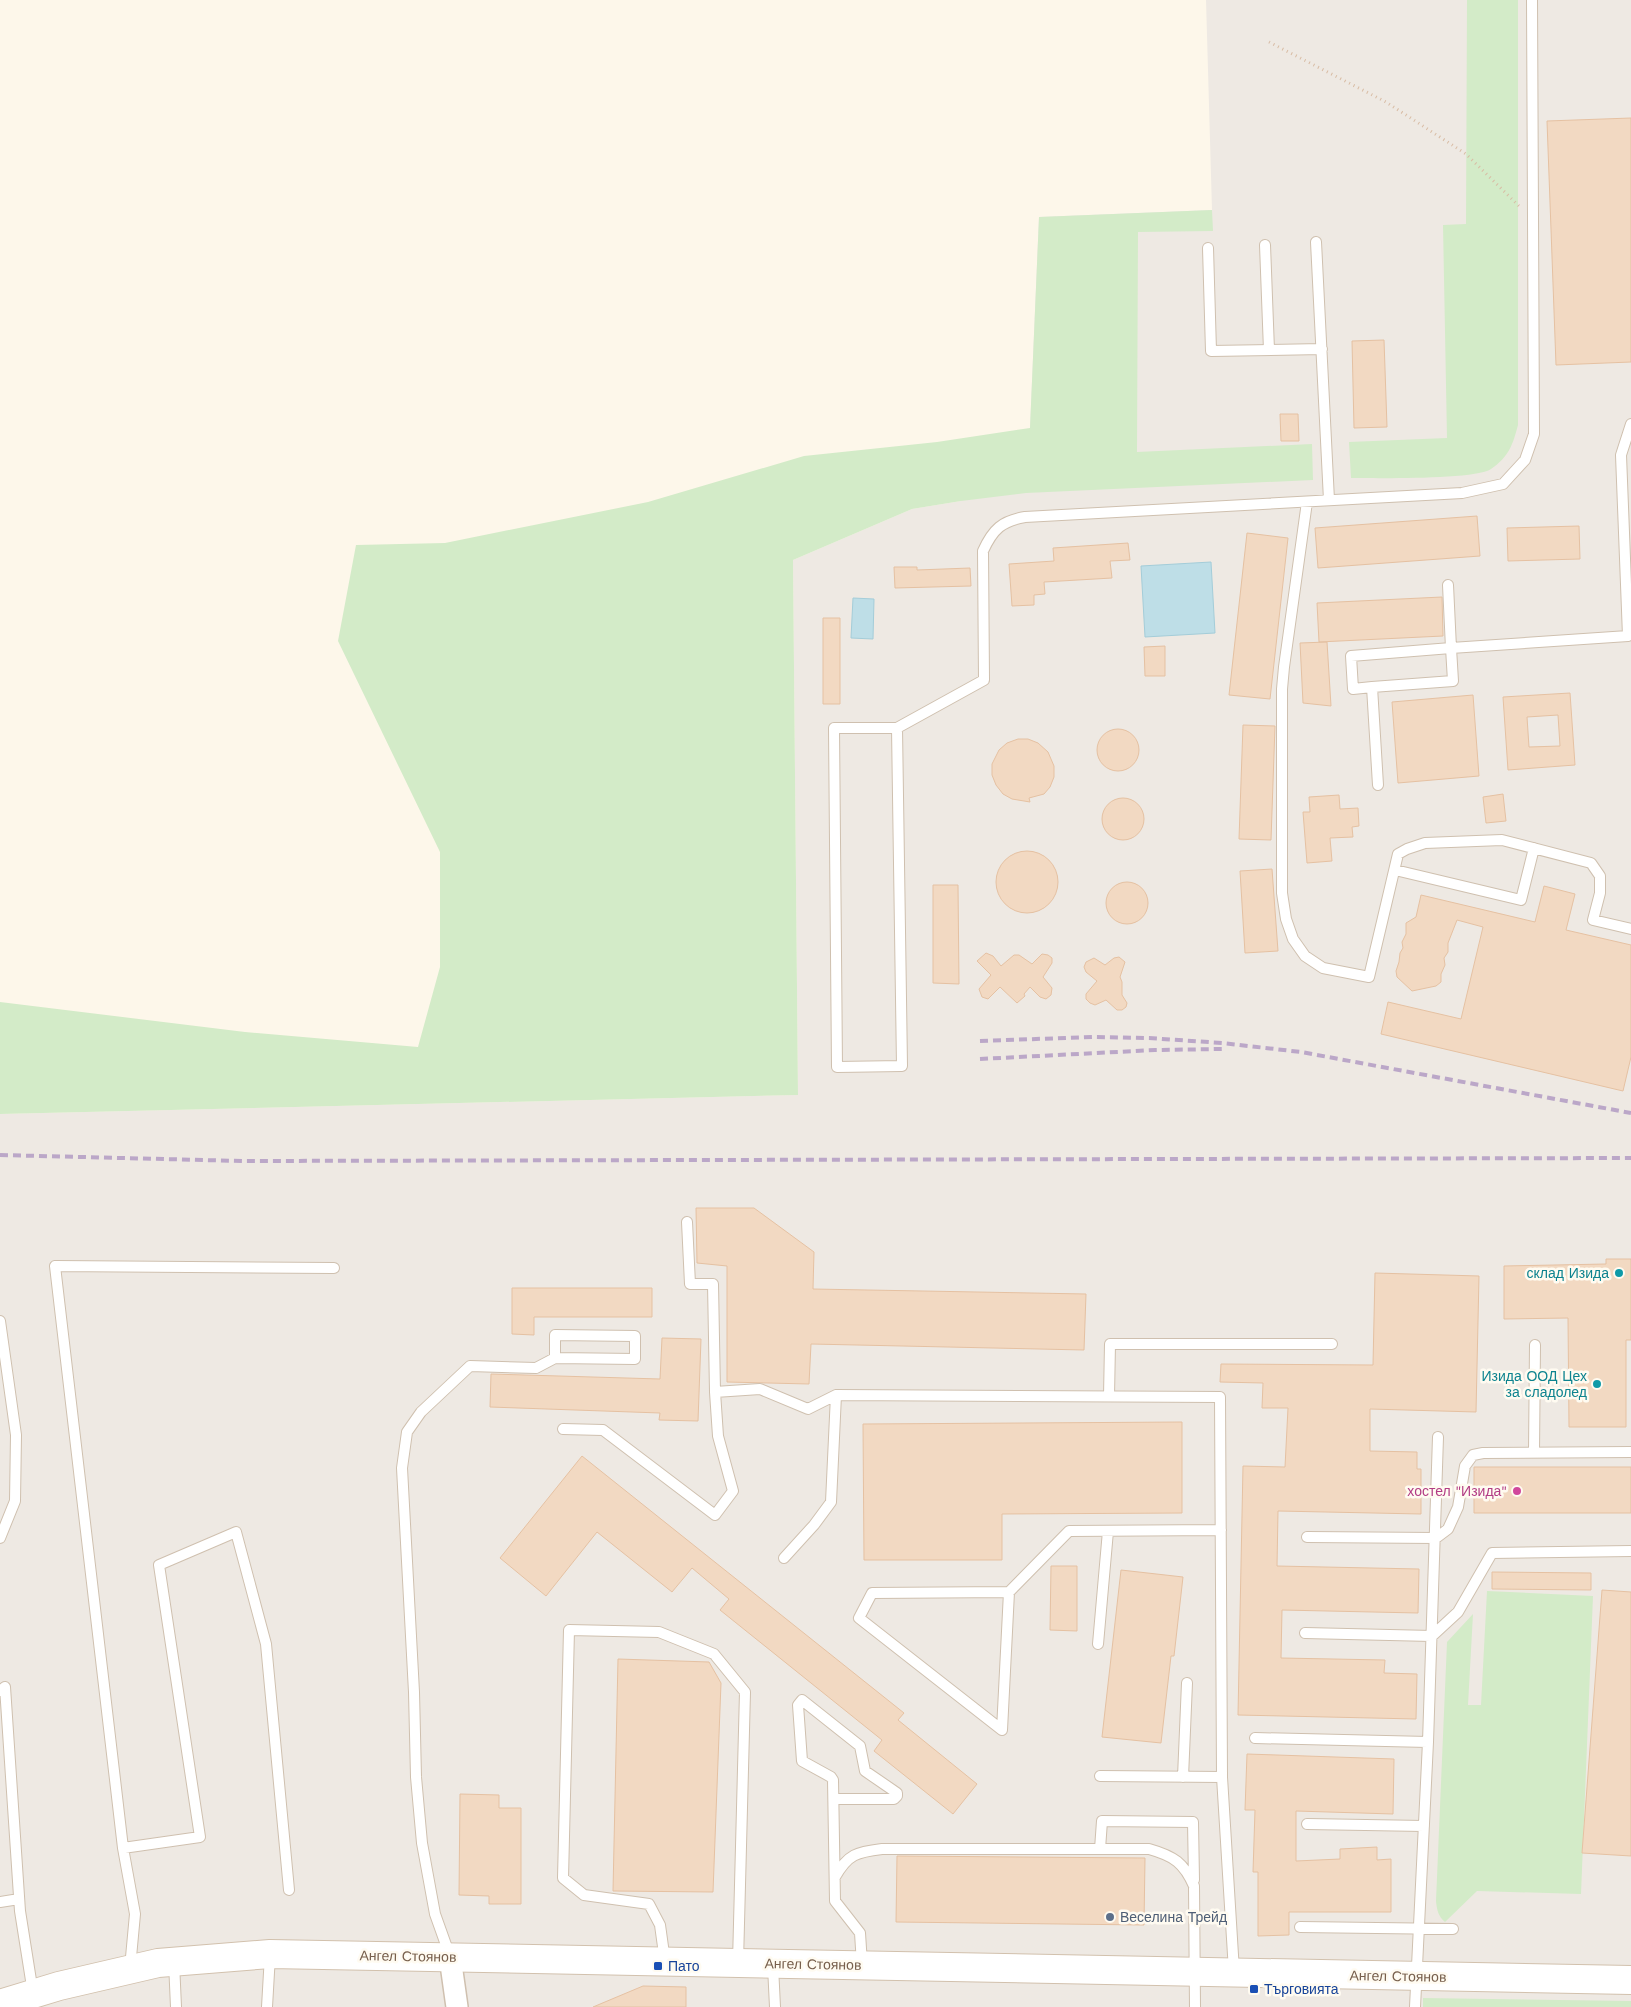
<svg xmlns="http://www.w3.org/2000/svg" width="1631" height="2007" viewBox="0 0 1631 2007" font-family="'Work Sans',sans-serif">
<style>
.industrial{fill:#eee9e3}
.green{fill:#d3ebc8}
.water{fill:#bedee7;stroke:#a4cdd9}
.building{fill:#f2d9c2;stroke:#e5c1a2;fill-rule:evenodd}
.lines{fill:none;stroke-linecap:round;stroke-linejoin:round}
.lane-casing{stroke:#cfc0af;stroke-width:12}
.street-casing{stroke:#cfc0af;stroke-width:24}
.secondary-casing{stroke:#d2c1ad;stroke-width:30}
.path{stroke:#d8bca4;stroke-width:3;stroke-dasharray:1 4;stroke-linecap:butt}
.lane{stroke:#fff;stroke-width:10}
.street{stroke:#fff;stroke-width:21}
.secondary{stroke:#fff;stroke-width:28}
.rail{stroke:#bba7c8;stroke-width:4;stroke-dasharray:8 5;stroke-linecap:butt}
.culture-dot{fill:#0f9aa8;stroke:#fffbf1;stroke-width:2}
.hotel-dot{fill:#d1479c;stroke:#fffbf1;stroke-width:2}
.service-dot{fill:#5c6f8a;stroke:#fffbf1;stroke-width:2}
.transit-dot{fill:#1a4fb4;stroke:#fffbf1;stroke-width:2}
.labels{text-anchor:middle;stroke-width:5;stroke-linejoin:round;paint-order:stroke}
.culture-label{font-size:14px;fill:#0d838f;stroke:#fffbf1;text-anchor:end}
.hotel-label{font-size:14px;fill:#b23c85;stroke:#fffbf1;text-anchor:end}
.service-label{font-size:14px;fill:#4e5e75;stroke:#fffbf1;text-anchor:start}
.street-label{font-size:14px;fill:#78604d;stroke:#fffbf1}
.transit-label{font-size:14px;fill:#164399;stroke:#fffbf1;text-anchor:start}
</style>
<rect width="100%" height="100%" fill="#fdf7ea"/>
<!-- industrial -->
<path class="industrial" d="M1206,0H1631V2007H0V1114L798,1095L793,560L912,509L961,501L1030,428L1039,217L1212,210Z"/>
<!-- green -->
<path class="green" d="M1467,0H1518V425C1513,444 1509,457 1491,469C1475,480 1376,478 1351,478L1349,442L1447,438L1443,225L1466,224Z
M1212,210L1213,231L1138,232L1137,452L1312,444L1313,480L1026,493L961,501L912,509L793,560L798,1095L0,1114V1002L245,1032L418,1047L440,967V852L338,641L356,545L445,543L648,502L804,456L937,442L1030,428L1039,217Z
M1487,1591L1593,1596L1581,1894L1477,1891L1445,1922C1438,1916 1437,1910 1436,1901L1447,1642L1473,1614L1468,1705H1481Z
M1423,1998L1631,2001V2007H1423Z"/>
<!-- water -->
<path class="water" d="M1211,562L1215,633L1145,637L1141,566Z
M853,598L874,599L873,639L851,638Z"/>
<!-- building -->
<path class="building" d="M1631,118V362L1556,365L1547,121Z
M1384,340L1387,427L1354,428L1352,341Z
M1280,414H1298L1299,441H1281Z
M1477,516L1480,556L1318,568L1315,528Z
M1579,526L1580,559L1508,561L1507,528Z
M1247,533L1288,538L1270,699L1229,695Z
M1128,543L1130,560L1110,561L1112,578L1044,582L1045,594L1034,595V605L1012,606L1009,564L1054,561L1053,548Z
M894,567H917V570L970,568L971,586L895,588Z
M1442,597L1443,636L1319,642L1317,603Z
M823,618H840V704H823Z
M1327,642L1331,706L1303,703L1300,643Z
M1165,646V676H1145L1144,647Z
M1570,693L1575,765L1508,770L1503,697ZM1558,715L1560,746L1529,747L1527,717Z
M1473,695L1479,776L1398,783L1392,702Z
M1243,725L1275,726L1271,840L1239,839Z
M1097 750a21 21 0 1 1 42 0a21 21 0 1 1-42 0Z
M1018,739H1028L1038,743L1048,752L1054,766V777L1050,787L1044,794L1029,798L1030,802L1012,799L1003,794L996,785L992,775V764L999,750L1007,743Z
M1503,794L1506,821L1486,823L1483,797Z
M1339,795L1340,809L1358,808L1359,826L1352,827L1353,837L1330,838L1332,861L1307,863L1303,812H1310L1309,797Z
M1102 819a21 21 0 1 1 42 0a21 21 0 1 1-42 0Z
M996 882a31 31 0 1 1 62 0a31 31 0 1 1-62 0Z
M1272,869L1278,951L1245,953L1240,871Z
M1106 903a21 21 0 1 1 42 0a21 21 0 1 1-42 0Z
M933,885H958L959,984L933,983Z
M1544,886L1575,894L1566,930L1631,945V1057L1623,1091L1381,1034L1388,1002L1461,1019L1483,927L1457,920L1448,943V952L1444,958L1445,965L1441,974V982L1436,986L1412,991L1397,977L1396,971L1399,962L1400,953L1403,948L1402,942L1406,934V923L1416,917L1421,895L1535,922Z
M986,953L993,956L1001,966L1014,955H1019L1032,964L1042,954L1048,955L1052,958V963L1043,977L1052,988L1051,995L1046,999L1040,997L1030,987L1024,994L1025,996L1017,1003L1000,987L988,999L982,997L979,989L991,975L977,961Z
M1119,957L1125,962L1120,977L1122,982V995L1127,1003L1126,1007L1122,1010H1117L1106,1000L1095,1005L1090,1003L1086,999V994L1097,981L1086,972L1084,967L1086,962L1094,958L1105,965L1114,958Z
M696,1208H754L814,1252L813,1289L1086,1294L1084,1350L811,1344L809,1384L727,1382V1266L697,1263Z
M1606,1259H1631V1340H1626V1427H1569L1568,1318L1504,1319V1266L1606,1264Z
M1375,1273L1479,1276L1476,1412L1370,1409V1451L1417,1452V1469H1421V1514L1278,1511L1277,1566L1419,1569L1418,1613L1282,1610L1281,1658L1385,1660L1384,1673L1417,1674L1416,1719L1238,1715L1243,1466L1285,1467L1288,1408H1262L1263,1383L1220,1382L1221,1364L1373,1365Z
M512,1288H652V1317H534V1335L512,1334Z
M662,1338L701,1339L698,1421L659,1420L660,1413L490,1407L491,1374L660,1379Z
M1182,1422V1513L1002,1514V1560H864L863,1424Z
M582,1456L904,1713L898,1720L977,1784L953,1814L874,1751L882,1740L720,1610L729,1599L692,1568L672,1592L597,1532L546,1596L500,1558Z
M1474,1467H1631V1513H1474Z
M1051,1566H1077V1631L1050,1630Z
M1121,1570L1183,1577L1174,1656H1171L1161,1743L1102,1737Z
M1492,1572L1591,1573V1590L1492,1589Z
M1602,1590L1631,1592V1856L1582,1853Z
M618,1659L709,1662L721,1683L713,1892L613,1891Z
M1247,1754L1394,1759L1393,1814L1296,1811V1861L1340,1859V1849L1377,1847V1860L1391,1859V1912H1289V1935L1258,1936V1872H1253L1255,1810H1245Z
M460,1794L499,1795V1808H521V1904H489V1896L459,1895Z
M897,1856L1145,1858L1144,1925L896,1922Z
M643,1986L686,1987V2007H593Z"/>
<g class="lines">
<defs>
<path id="lane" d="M1316,242L1329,500
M1265,245L1269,350
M1208,248L1211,351L1322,349
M1307,502L1284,667L1282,689V893L1286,919L1293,939L1305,956L1323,968L1369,977L1398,854L1407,849L1425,843L1502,840L1591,863L1600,876V893L1593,920L1631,929
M1448,585L1451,648L1628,636L1621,455L1631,424
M1372,687L1453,681L1451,648L1351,656L1353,689L1372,687L1378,785
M897,728H834L837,1067L902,1066L897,728L984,680L983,551C993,529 1002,521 1025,517L1462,493L1503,484L1525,460L1534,434L1532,0
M1395,870L1521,900L1534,848
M687,1222L690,1284H713L715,1392
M0,1321L16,1435L15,1501L0,1538
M1109,1396L1110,1344H1332
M563,1429L603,1430L715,1515L733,1491L718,1436L715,1392L760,1389L808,1409L836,1395
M1534,1452L1535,1345
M1307,1537L1436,1538L1448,1529L1458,1507L1465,1466L1473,1455L1483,1453L1631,1452
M784,1558L814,1525L831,1502L836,1395L1220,1397L1222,1777L1234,1971
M1305,1633L1432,1636L1458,1612L1492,1553L1631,1551
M1098,1644L1108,1531
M0,1691L5,1687L20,1911L33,1993
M1002,1730L859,1618L872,1593L1009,1592L1069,1531L1221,1530
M1002,1730L1009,1592
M1255,1738L1428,1742
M1100,1776L1222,1777
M1183,1777L1187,1683
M834,1799H894L897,1796V1793L865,1771L860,1746L802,1700L798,1705L802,1761L831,1777L833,1780L835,1901L860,1933L862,1964
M1307,1824L1424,1826
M123,1848L200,1837L159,1565L236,1532L266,1644L289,1890
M1100,1849L1102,1821L1193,1822L1194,1880
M835,1877C848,1854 857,1852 882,1849H1149C1174,1856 1184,1863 1194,1886L1195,2007
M0,1902L19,1899
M1300,1927L1453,1929
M450,1956L435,1914L422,1843L416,1777L414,1692L402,1468L407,1432L421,1412L470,1366L536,1368L555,1358L635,1359V1336L555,1335V1358
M665,1961L660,1925L649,1904L584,1895L563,1878L569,1630L659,1632L714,1654L745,1692L738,1962
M174,1962L176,2007
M773,1966L775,2007
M130,1968L135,1914L123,1848L55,1266L334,1268
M267,2007L270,1955
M1415,2007L1428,1742L1438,1437"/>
<path id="street" d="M450,1957L457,2007"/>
<path id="secondary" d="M0,2004L59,1986L158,1963L270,1954L1631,1980"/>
</defs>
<!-- lane casing -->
<use href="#lane" class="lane-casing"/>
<!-- street casing -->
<use href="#street" class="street-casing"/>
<!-- secondary casing -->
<use href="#secondary" class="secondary-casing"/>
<!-- path -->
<path class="path" d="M1269,42L1386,102L1466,154L1520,207"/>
<!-- lane -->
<use href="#lane" class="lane"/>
<!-- street -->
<use href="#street" class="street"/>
<!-- secondary -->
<use href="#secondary" class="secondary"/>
<!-- rail -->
<path class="rail" d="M980,1041L1092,1037L1149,1038L1222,1043L1301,1052L1631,1113
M980,1059L1155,1050L1222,1049
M0,1155L243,1161L1631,1158"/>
</g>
<!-- markers -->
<g class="culture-dot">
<circle cx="1619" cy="1273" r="5"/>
<circle cx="1597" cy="1384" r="5"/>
</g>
<circle class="hotel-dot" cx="1517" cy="1491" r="5"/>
<circle class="service-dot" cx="1110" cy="1917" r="5"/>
<g class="transit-dot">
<rect x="653" y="1961" width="10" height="10" rx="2.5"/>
<rect x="1249" y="1984" width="10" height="10" rx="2.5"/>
</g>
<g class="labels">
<!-- culture labels -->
<g class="culture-label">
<text x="1609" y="1278">склад Изида</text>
<text x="1587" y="1381">Изида ООД Цех<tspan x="1587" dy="16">за сладолед</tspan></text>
</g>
<!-- hotel labels -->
<g class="hotel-label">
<text x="1507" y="1496">хостел "Изида"</text>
</g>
<!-- service labels -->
<g class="service-label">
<text x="1120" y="1922">Веселина Трейд</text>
</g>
<!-- street labels -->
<g class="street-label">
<text transform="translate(408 1956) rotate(1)" y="5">Ангел Стоянов</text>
<text transform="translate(813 1964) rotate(1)" y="5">Ангел Стоянов</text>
<text transform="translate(1398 1976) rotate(1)" y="5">Ангел Стоянов</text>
</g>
<!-- transit labels -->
<g class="transit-label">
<text x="668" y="1971">Пато</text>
<text x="1264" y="1994">Търговията</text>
</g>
</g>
</svg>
